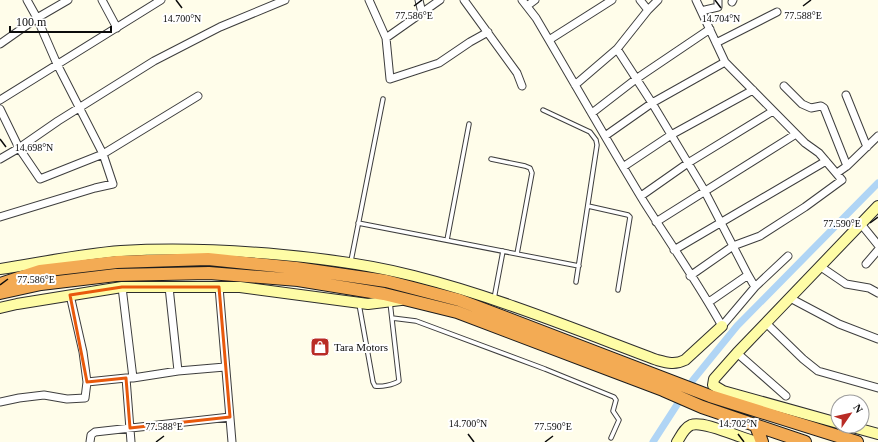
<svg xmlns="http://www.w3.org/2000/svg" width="878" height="442" viewBox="0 0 878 442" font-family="'Times New Roman',serif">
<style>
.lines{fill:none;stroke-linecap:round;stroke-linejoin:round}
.canal{stroke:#b0d5f5;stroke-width:7}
.lane-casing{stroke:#3e3e3e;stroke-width:5.5}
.street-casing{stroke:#3e3e3e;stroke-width:9}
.secondary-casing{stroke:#2d2d2d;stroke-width:12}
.highway-casing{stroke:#1c1c1c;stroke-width:14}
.lane{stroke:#fff;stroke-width:3.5}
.street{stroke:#fff;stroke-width:7}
.secondary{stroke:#fefca6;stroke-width:10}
.highway{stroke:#f3ab54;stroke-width:12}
.marked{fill:none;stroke:#e8590c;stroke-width:3;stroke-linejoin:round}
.ticks{fill:none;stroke:#0b0b0b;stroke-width:1.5}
.labels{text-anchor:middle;stroke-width:4;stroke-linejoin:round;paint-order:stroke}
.poi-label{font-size:11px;fill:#0b0b0b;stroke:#fff;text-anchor:start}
.ticks-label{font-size:10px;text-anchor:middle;fill:#0b0b0b;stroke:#fff;stroke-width:4;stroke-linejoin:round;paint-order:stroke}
</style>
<rect width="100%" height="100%" fill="#fffdea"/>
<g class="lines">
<!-- canal -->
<path class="canal" d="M653,442L693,380L737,326L878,183"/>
<defs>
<path id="lane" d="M543,110L590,132L596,140L597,145L576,282
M491,159L525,166L530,168L532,173L517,254
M588,206L628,215L630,217L618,290
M358,223L579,266
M447,240L469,124
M351,261L383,99
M494,299L503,251
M359,304L373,382L375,386C381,387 393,385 399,381L390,302
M392,318L416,321L545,369L614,397L616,400L613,411L619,420L611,438"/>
<path id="street" d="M102,0L117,28
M369,0L386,38L440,0
M419,0L422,13
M464,0L517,73L522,86
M522,0L536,18C572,79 607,141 644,202C670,243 698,283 722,326L755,287L788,256
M640,0L648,10
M658,0L648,10L617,49L652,103L703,188L748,275L755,287
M732,2L733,0
M527,6L535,0
M701,11L718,7V0
M386,38L390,79L439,63L470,42L488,32
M549,40L612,0
M716,43L777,12
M0,44L37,18L68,0
M575,85L617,49
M784,86L802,104L811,108L821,106L824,108L847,166L837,173
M846,95L867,147
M0,100L161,0
M0,109L19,148L40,179L103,154L198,96
M592,113L636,79L710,29
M605,136L652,103L725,62
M0,159L19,148L58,121L154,61L220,27L285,0
M847,166L878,136
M623,167L671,135L753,90
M641,196L688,163L773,111
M0,217L95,188L113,184L103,154L57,64L37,18L27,0
M656,222L796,134
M861,224L878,245
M674,250L826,161
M866,264L878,250
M821,267L846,284L869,288L878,293
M690,276L733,246L760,236L805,207L842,180L819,153L805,143L725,62L696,0
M122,287L133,378H126L131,442
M169,287L178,371
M219,287L232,442
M70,295L83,352L87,382
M790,298L839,324L878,339
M709,302L748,275
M766,323L803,359L818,371L878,388
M737,353L786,396
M133,378L178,371L225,367
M0,402L19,398L44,395L67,399L85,398L87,382L126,378
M90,442L91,435L95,432L230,417"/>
<path id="secondary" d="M0,269C40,263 80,254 121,251C175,248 229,250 283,255C327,259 371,265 414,276C497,297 577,330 657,360C668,363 675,365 685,360L722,326
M0,308L17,304L122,287H240L368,304L401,300
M838,423L723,391L713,385L714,379L737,353L878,206
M849,426L878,434
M677,442C681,436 684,428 691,425C704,420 742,439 757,442"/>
<path id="highway" d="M0,284L40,271L117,262L208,259L296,268L386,281L459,300L710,396L857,442
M0,293L41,284L116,275L209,273L298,280L384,294L457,312L610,370L663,390L702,407L805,442
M756,426L762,442"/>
</defs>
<!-- lane casing -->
<use href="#lane" class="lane-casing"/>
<!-- street casing -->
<use href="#street" class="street-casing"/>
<!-- secondary casing -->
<use href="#secondary" class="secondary-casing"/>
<!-- highway casing -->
<use href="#highway" class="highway-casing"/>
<!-- lane -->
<use href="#lane" class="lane"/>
<!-- street -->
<use href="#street" class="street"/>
<!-- secondary -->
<use href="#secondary" class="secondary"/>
<!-- highway -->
<use href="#highway" class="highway"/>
</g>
<!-- marked area -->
<path class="marked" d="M122,287H219L230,417L130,428L126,378L87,382L70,295Z"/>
<!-- ticks -->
<path class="ticks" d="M176,0L182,8M715,0L721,8M414,6L422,0M803,6L811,0M0,139L6,147M870,223L878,217M0,285L8,279M468,434L474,442M738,434L744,442M156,442L164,436M545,442L553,436"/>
<!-- icons -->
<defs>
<symbol id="shop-square" viewBox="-11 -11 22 22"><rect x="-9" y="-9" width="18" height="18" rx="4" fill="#b92c26" stroke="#fff"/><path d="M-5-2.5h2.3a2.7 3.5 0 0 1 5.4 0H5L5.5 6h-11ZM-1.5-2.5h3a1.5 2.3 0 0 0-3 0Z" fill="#fff"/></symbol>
</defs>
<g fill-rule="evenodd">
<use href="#shop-square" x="309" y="336" width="22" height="22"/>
</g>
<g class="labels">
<!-- poi labels -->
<g class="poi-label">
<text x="334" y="351">Tara Motors</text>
</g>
</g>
<g class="ticks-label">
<text x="414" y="19">77.586°E</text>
<text x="803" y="19">77.588°E</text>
<text x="182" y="22">14.700°N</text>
<text x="721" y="22">14.704°N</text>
<text x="34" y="151">14.698°N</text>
<text x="842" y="227">77.590°E</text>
<text x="36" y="283">77.586°E</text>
<text x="468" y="427">14.700°N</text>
<text x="738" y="427">14.702°N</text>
<text x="164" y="430">77.588°E</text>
<text x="553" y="430">77.590°E</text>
</g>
<!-- north arrow -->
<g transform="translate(850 414) rotate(56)"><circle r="19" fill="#ffffff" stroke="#9d9d9d"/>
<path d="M0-3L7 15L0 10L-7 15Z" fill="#b92c26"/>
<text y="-6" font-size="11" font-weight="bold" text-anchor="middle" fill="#0b0b0b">N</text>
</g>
<!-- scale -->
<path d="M10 26v6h101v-6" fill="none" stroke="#0b0b0b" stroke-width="2"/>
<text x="16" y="26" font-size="12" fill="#0b0b0b" stroke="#ffffff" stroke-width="3" paint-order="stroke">100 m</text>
</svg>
